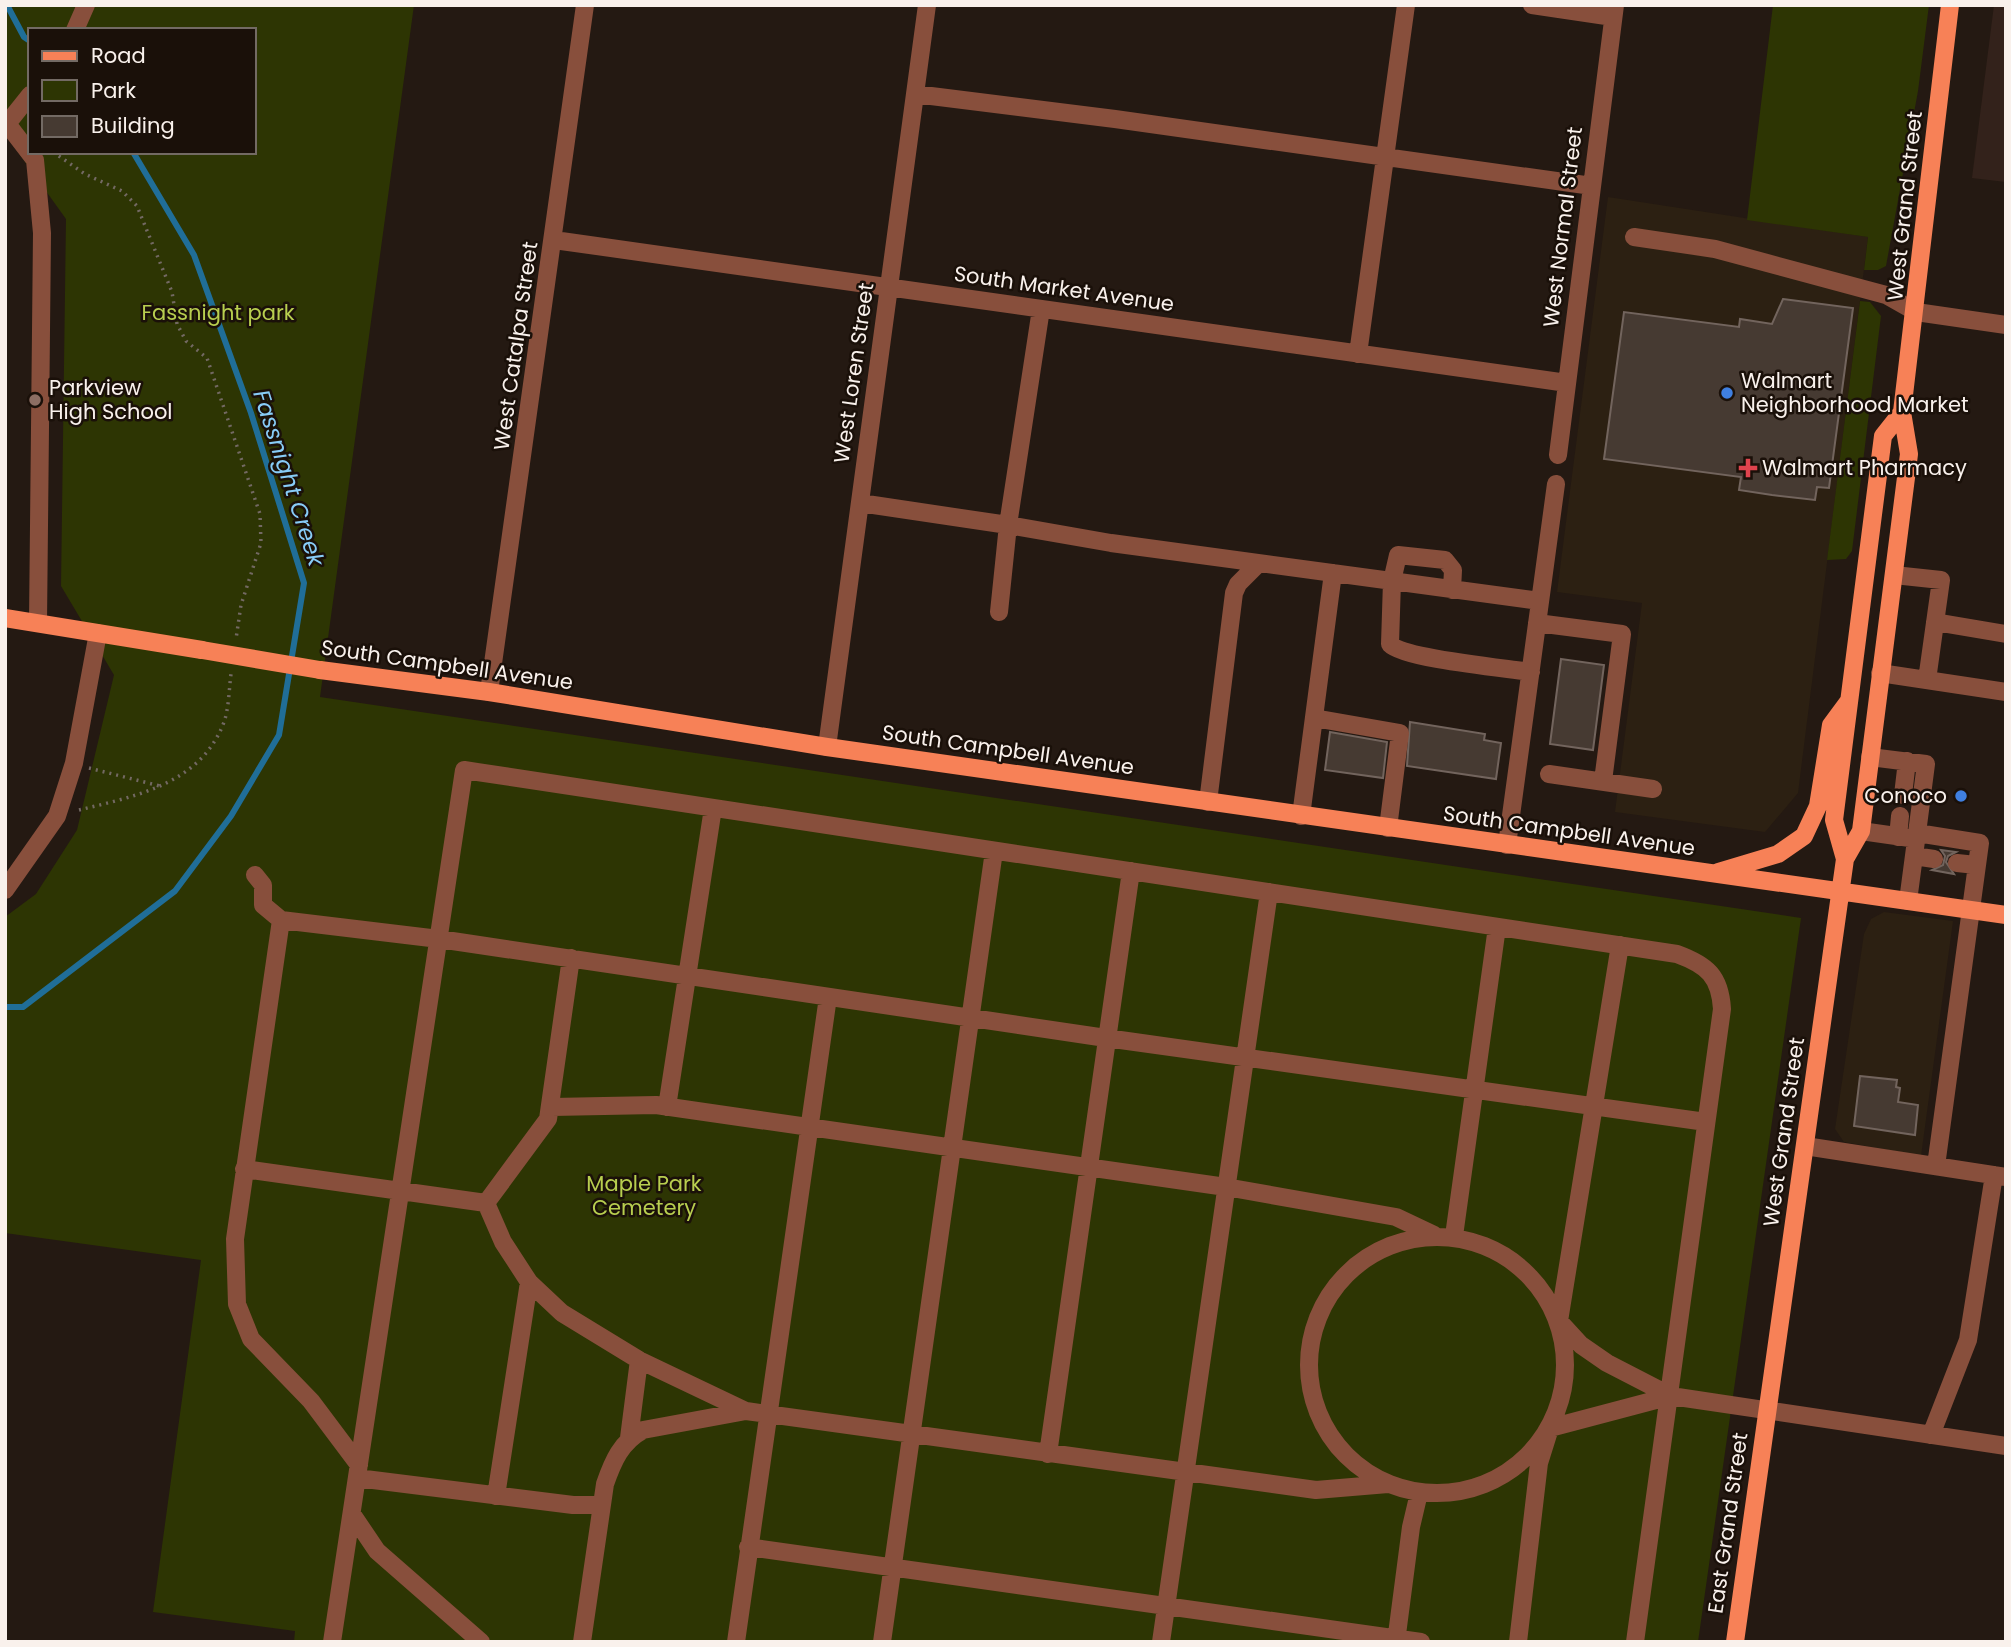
<svg xmlns="http://www.w3.org/2000/svg" width="2011" height="1647" viewBox="0 0 2011 1647" font-family="Poppins,sans-serif">
<style>
.commercial{fill:#2c2012}
.industrial{fill:#33221b}
.green{fill:#2d3503;fill-rule:evenodd}
.lines{fill:none;stroke-linecap:round;stroke-linejoin:round}
.stream{stroke:#206e98;stroke-width:6}
.building{fill:#463a32;stroke:#72645d;stroke-width:2}
.path{stroke:#736963;stroke-width:3.5;stroke-dasharray:2 5;stroke-linecap:butt}
.minor{stroke:#884f3c;stroke-width:18}
.major{stroke:#f78157;stroke-width:18}
.major-bridge{stroke:#f78157;stroke-width:18}
.shop-dot{fill:#3f7fe0;stroke:#1a1009;stroke-width:2.5}
.education-dot{fill:#8d6e63;stroke:#1a1009;stroke-width:2.5}
.health-dot{fill:#e0444e;stroke:#1a1009;stroke-width:2.5}
.labels{text-anchor:middle;stroke-width:5;stroke-linejoin:round;paint-order:stroke}
.street-label{font-size:21px;fill:#f9f1ec;stroke:#1a1009}
.park-label{font-size:21px;fill:#b8ce4f;stroke:#1a1009}
.poi-label{font-size:21px;fill:#f9f1ec;stroke:#1a1009;text-anchor:start}
.water-label{font-size:23px;font-style:italic;fill:#88ccf7;stroke:#1a1009}
</style>
<rect width="100%" height="100%" fill="#241912"/>
<!-- commercial -->
<path class="commercial" d="M1608,197L1868,237L1798,793L1765,832L1615,812L1642,603L1557,592Z
M1884,912L1953,921L1921,1156L1844,1142L1835,1129L1864,934L1871,919Z"/>
<!-- industrial -->
<path class="industrial" d="M1994,5H2006V182L1972,178Z"/>
<!-- green -->
<path class="green" d="M5,5H414L320,697L1801,918L1698,1642H294L295,1631L153,1612L201,1260L5,1233V917L36,894L77,830L114,675L61,586L66,219L5,134ZM30,30H254V152H30Z
M1773,5H1929L1918,91L1886,266L1878,270H1864L1868,237L1747,220Z
M1860,301L1870,302L1881,316L1852,551L1846,559L1827,560Z"/>
<g class="lines">
<!-- stream -->
<path class="stream" d="M7,5L24,37L30,41
M5,1007H23L175,891L231,816L279,735L304,583L251,413L194,255L133,152"/>
</g>
<!-- building -->
<path class="building" d="M1783,299L1853,308L1829,488L1817,487L1815,500L1772,495L1739,490L1741,477L1604,459L1624,312L1739,327L1740,319L1772,324Z
M1561,659L1604,665L1593,750L1550,744Z
M1410,722L1485,734L1484,740L1501,743L1496,779L1407,766Z
M1330,732L1387,742L1383,778L1325,770Z
M1941,850L1956,852L1948,856L1946,862L1954,874L1932,870L1943,865L1945,856Z
M1860,1076L1897,1080L1896,1087L1900,1088L1898,1102L1918,1105L1915,1135L1854,1126Z"/>
<g class="lines">
<!-- path -->
<path class="path" d="M53,152L85,174L122,191L137,206L172,292L177,324L186,341L207,358L260,514L261,543L241,605L236,639
M89,768L160,786
M79,810C136,796 201,784 224,722C229,708 229,689 231,674"/>
<!-- minor -->
<path class="minor" d="M1532,5L1613,17
M75,30L86,5
M915,94L1115,119L1592,186
M5,121L35,160L42,233L38,623
M7,124L30,95
M1634,237L1715,249L1886,295L1916,312L2006,325
M554,240L1567,383
M1358,354L1406,5
M1558,455L1615,5
M860,503L1008,525L1041,309
M1894,575L1941,580L1927,680
M1452,590L1453,570L1445,560L1398,555L1392,581L1390,644C1404,659 1505,668 1531,672
M999,612L1008,525L1111,543L1540,601
M1935,622L2006,634
M1537,623L1622,634L1603,781
M1880,673L2006,692
M489,692L585,5
M1314,718L1400,733L1388,828
M827,747L927,5
M1870,757L1926,764L1917,833
M1549,774L1653,789
M1903,795L1907,761
M1208,802L1234,593L1238,584L1259,563
M1301,816L1333,573
M1861,831L1917,839
M1898,837L1900,816
M1507,845L1556,484
M1914,856L1934,859
M1957,863L1976,865
M255,875L263,885V905L281,920L439,939L1106,1038L1706,1122
M5,890L57,816L74,763L98,633
M1908,901L1917,833L1980,843L1936,1166
M281,920L235,1239L237,1304L251,1339L311,1401L359,1465
M1620,945L1559,1321L1581,1345L1607,1363L1671,1396L2006,1446
M552,1107L656,1105L1226,1187L1396,1217L1434,1235
M667,1107L713,808
M1805,1146L2006,1177
M244,1169L486,1203
M486,1203L503,1242L529,1282L562,1313L639,1360L746,1411L1316,1490L1388,1484
M486,1203L548,1119L571,958
M1454,1236L1497,927
M1309 1365a128 128 0 1 1 256 0a128 128 0 1 1-256 0Z
M1931,1435L1968,1340L1994,1175
M629,1438L639,1360
M1048,1454L1131,871
M357,1478L573,1505H600
M496,1496L529,1282
M352,1514L377,1551L481,1642
M748,1547L1421,1642
M332,1642L464,770L1677,954C1707,965 1720,976 1722,1009L1635,1642
M582,1642L605,1484C613,1461 621,1442 643,1430L746,1411
M736,1642L828,997
M882,1642L994,851
M1161,1642L1269,892
M1396,1642L1411,1527L1419,1493
M1518,1642L1539,1463L1550,1428L1671,1396"/>
<!-- major -->
<path class="major" d="M5,618L202,650
M320,670L489,692L827,747L2006,915
M1845,859L1834,820L1883,436L1902,412
M1718,872L1778,854L1804,836L1818,806L1831,725L1848,702
M1735,1642L1845,859L1861,831L1909,454L1902,412L1950,5"/>
<!-- major-bridge -->
<path class="major-bridge" d="M202,650L320,670"/>
</g>
<!-- markers -->
<g class="shop-dot">
<circle cx="1727" cy="393" r="7"/>
<circle cx="1961" cy="796" r="7"/>
</g>
<circle class="education-dot" cx="35" cy="400" r="7"/>
<path class="health-dot" d="M1744.5 457.5h7v7h7v7h-7v7h-7v-7h-7v-7h7z"/>
<g class="labels">
<!-- street labels -->
<g class="street-label">
<text transform="translate(1905 206) rotate(-84)" y="7">West Grand Street</text>
<text transform="translate(1563 227) rotate(-83)" y="7">West Normal Street</text>
<text transform="translate(1064 289) rotate(8)" y="7">South Market Avenue</text>
<text transform="translate(516 346) rotate(-82)" y="7">West Catalpa Street</text>
<text transform="translate(854 373) rotate(-82)" y="7">West Loren Street</text>
<text transform="translate(447 665) rotate(8)" y="7">South Campbell Avenue</text>
<text transform="translate(1008 750) rotate(8)" y="7">South Campbell Avenue</text>
<text transform="translate(1569 831) rotate(8)" y="7">South Campbell Avenue</text>
<text transform="translate(1784 1132) rotate(-82)" y="7">West Grand Street</text>
<text transform="translate(1728 1523) rotate(-82)" y="7">East Grand Street</text>
</g>
<!-- park labels -->
<g class="park-label">
<text x="218" y="320">Fassnight park</text>
<text x="644" y="1191">Maple Park<tspan x="644" dy="24">Cemetery</tspan></text>
</g>
<!-- poi labels -->
<g class="poi-label">
<text x="1741" y="388">Walmart<tspan x="1741" dy="24">Neighborhood Market</tspan></text>
<text x="49" y="395">Parkview<tspan x="49" dy="24">High School</tspan></text>
<text x="1762" y="475">Walmart Pharmacy</text>
<text x="1947" y="803" text-anchor="end">Conoco</text>
</g>
<!-- water labels -->
<g class="water-label">
<text transform="translate(289 478) rotate(72)" y="8">Fassnight Creek</text>
</g>
</g>
<!-- border -->
<rect width="2011" height="1647" fill="none" stroke="#f9f1ec" stroke-width="14"/>
<!-- legend -->
<rect x="28" y="28" width="228" height="126" fill="#1a1009" stroke="#736a64" stroke-width="2"/>
<rect x="42" y="51" width="35" height="10" fill="#f78157" stroke="#736a64" stroke-width="2"/>
<text x="91" y="63" font-size="21" fill="#f9f1ec">Road</text>
<rect x="42" y="80" width="35" height="21" fill="#2d3503" stroke="#736a64" stroke-width="2"/>
<text x="91" y="98" font-size="21" fill="#f9f1ec">Park</text>
<rect x="42" y="116" width="35" height="21" fill="#463a32" stroke="#736a64" stroke-width="2"/>
<text x="91" y="133" font-size="21" fill="#f9f1ec">Building</text>
</svg>
